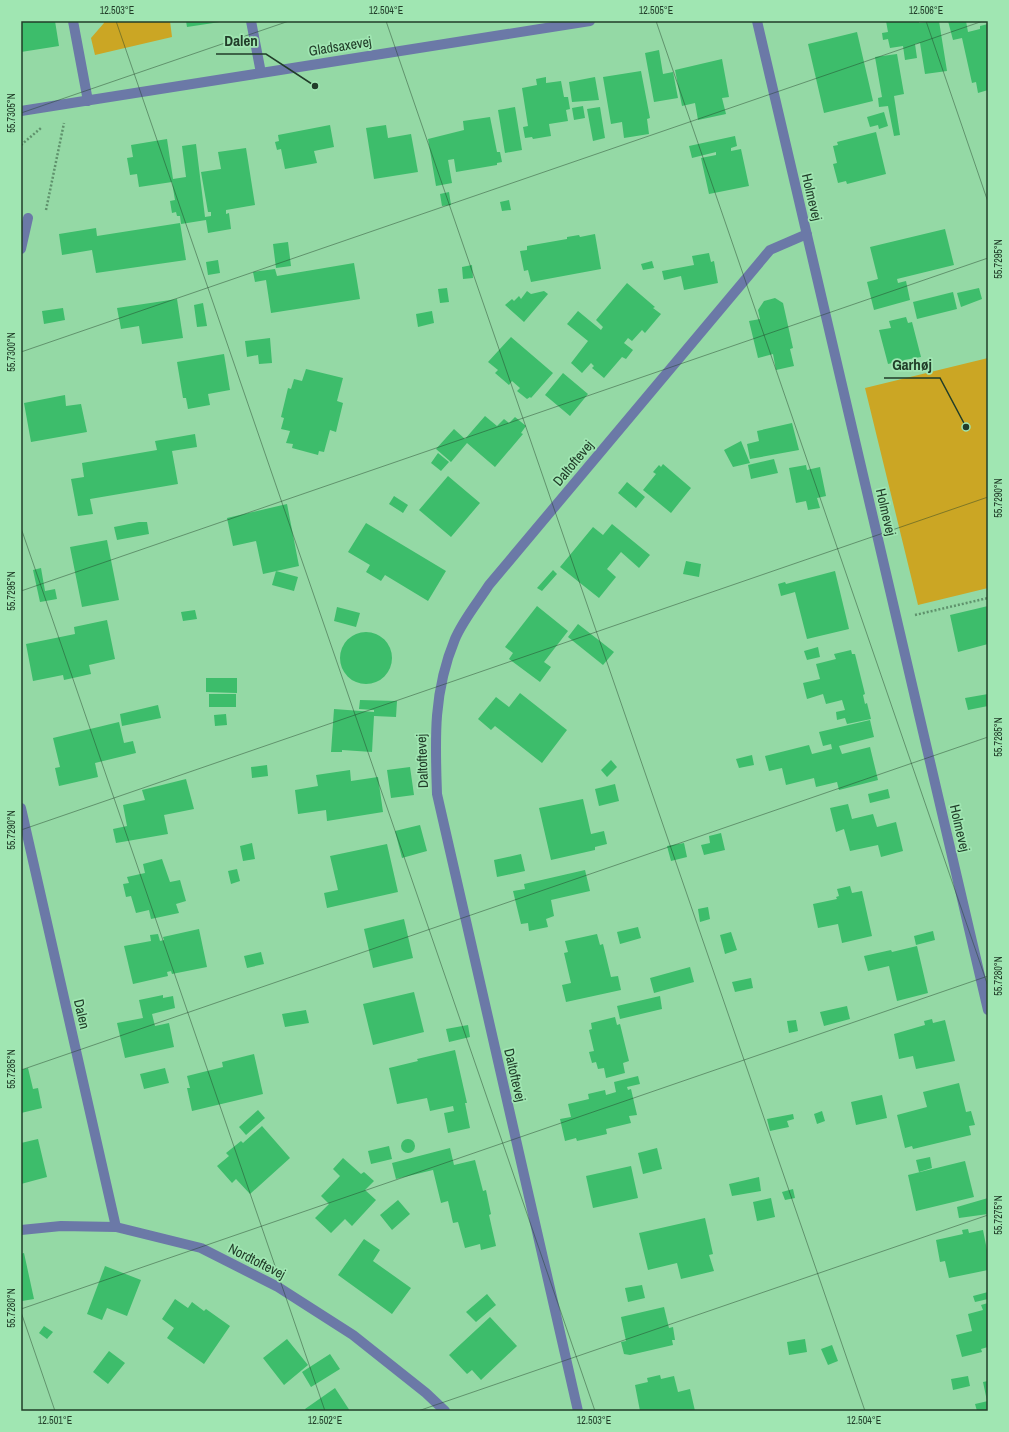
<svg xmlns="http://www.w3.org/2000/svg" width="1009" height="1432" viewBox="0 0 1009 1432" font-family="'Archivo Narrow',sans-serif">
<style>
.green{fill:#cba624}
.building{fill:#3dbd6b}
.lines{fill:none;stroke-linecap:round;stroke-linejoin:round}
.path{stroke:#5f926c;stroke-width:2.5;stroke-dasharray:2 2;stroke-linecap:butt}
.minor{stroke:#6b79a7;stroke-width:10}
.ticks{fill:none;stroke:#213d29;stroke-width:1;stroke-opacity:0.45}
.labels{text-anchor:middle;stroke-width:3.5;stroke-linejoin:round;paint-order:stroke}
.street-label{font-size:14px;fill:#213d29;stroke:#a0e6b2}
.leader{fill:none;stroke:#213d29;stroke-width:1.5}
.callout-dot{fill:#213d29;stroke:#a0e6b2;stroke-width:1.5}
.callout-label{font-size:15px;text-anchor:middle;font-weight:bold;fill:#213d29;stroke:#a0e6b2;stroke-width:3.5;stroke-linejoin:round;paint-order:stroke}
.neatline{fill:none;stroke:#213d29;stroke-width:1.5}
.ticks-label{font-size:10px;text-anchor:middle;fill:#213d29}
</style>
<rect width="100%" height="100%" fill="#94d9a5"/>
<!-- green -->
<path class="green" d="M104,21H170L172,37L95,55L91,38L104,23Z
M988,358V588L918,605L865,388Z"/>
<!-- building -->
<path class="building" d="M21,21H55L59,46L21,52Z
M186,21H220V22L187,27Z
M886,21H919V23L939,21L947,71L925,74L920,43L915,44L917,58L905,60L903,46L890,48L888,39L883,40L882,33L888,32Z
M948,21H966L968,32L980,29V26L988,24V90L978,93L976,82L972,83L962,38L953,40Z
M857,32L873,101L824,113L808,44Z
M659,50L663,74L673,72L678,98L654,102L645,53Z
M897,54L904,94L894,96L900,135L894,136L888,106L879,107L878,98L882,97L875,57Z
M722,59L729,97L722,98L726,114L698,120L695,103L682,106L675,70Z
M641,71L650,118L647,119L649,134L624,138L622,122L611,124L603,77Z
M546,77V83L561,81L564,97H568L570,109L566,110L568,121L549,124L551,136L533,139L532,137L525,138L523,127L528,126L522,88L537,85L536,79Z
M595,77L599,100L572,102L569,82Z
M583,106L585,118L574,120L572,108Z
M515,107L522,150L505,153L498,110Z
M600,107L605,138L593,141L587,109Z
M884,112L888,126L879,129L878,125L870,127L867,117Z
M490,117L497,152H500L502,162L497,163V165L456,172L454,159L448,160L452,183L436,186L428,139L464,130L463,121Z
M330,125L334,147L314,151L317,163L285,169L281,149L277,150L275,142L279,141L278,135Z
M386,125L388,138L411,134L418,172L374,179L366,128Z
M876,132L886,174L847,184L846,181L838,183L833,164L837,163L833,146L838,145L837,142Z
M735,136L737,146L731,148V151L741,149L749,186L709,194L701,158L716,155V152L692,158L689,146Z
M167,139L173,179L186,177L182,146L196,144L205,217L211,216V212H208L201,172L221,169L218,152L246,148L255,205L226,210V214L229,213L231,229L208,233L206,220L181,224L180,216H177L176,212L172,213L170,201L175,200L172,182L139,187L137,174L130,175L127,158L133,157L131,145Z
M449,192L451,205L442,206L440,194Z
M509,200L511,210L502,211L500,202Z
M180,223L186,260L96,273L92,250L62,255L59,234L96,228L97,236Z
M945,229L954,265L897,279L898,283L906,281L910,300L874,310L867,282L878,279L870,247Z
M595,234L601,269L531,282L528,270L524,271L520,251L527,250V246L567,239V237L579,235L580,237Z
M288,242L291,266L276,268L273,244Z
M709,253L711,262L714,261L718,283L684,290L681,276L664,280L662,271L694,265L692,256Z
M218,260L220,273L208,275L206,262Z
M652,261L654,268L643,270L641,264Z
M354,263L360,299L271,313L266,280L255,282L253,272L275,269L277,276Z
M472,265L473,278L463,279L462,267Z
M627,283L655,307L653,308L661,314L645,333L642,330L632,341L628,338L624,343L633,350L626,359L622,357L604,378L592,368L594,366L591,363L582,373L571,363L588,341L567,324L578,311L601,330L603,327L596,320Z
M447,288L449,302L440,303L438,289Z
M979,288L982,299L961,307L957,293Z
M527,291L531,294L544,291L548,294L524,322L505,305L512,299L514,301L519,296L521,299Z
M953,292L957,309L917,319L913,302Z
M775,298L783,303L793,348L790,349L794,366L776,370L773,354L758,358L749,321L760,319L758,310L764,301Z
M177,299L183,338L142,344L139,326L121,329L117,308Z
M203,303L207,326L197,327L194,305Z
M63,308L65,320L44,324L42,311Z
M432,311L434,323L418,327L416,314Z
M906,317L908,323L912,322L921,357L904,360L906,367L894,370L892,363L888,364L879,330L891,328L889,321Z
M511,337L553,373L531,398L530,397L527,399L517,391L520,388L512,381L509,385L495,373L498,370L488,362Z
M270,338L272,363L259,364L258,355L247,357L245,341Z
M224,354L230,390L208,394L210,405L188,409L186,398H183L177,362Z
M306,369L343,378L337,401L343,403L336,432L330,430L324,452L319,451L318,455L292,448L293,444L286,443L290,431L281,429L284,418L281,417L288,388L291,389L294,379L302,381Z
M563,373L588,394L570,416L545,395Z
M65,395L66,406L81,404L87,432L31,442L24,403Z
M485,416L497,426L504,419L509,423L515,417L526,426L521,433L523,434L495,467L467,443L451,462L436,449L454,429L465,439Z
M792,423L799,450L750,459L747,444L759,441L757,431Z
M195,434L197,447L172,451L178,484L90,499L93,514L78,516L71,479L84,477L82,463L157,450L155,441Z
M741,441L750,463L733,467L724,450Z
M438,453L449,462L441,471L431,463Z
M774,459L778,473L751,479L748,465Z
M663,464L691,488L671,513L643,490L656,474L653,472L659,465L661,467Z
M806,465L807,470L820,467L826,496L817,498L820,508L808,510L806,501L796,503L789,468Z
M448,476L480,503L451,537L419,510Z
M627,482L645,497L636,508L618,493Z
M394,496L408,505L403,513L389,504Z
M287,504L299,566L263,574L256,541L233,546L227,518Z
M139,522H147L149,534L117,540L114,527Z
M366,523L446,571L428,601L385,575L381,581L366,572L370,565L348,552Z
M612,524L650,555L639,568L621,552L607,569L616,577L599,598L560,567L593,527L603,535Z
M107,540L119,600L82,607L70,547Z
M686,561L701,564L699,577L683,574Z
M41,568L45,591L55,589L57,599L40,602L33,570Z
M553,570L557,574L542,591L537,588Z
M276,571L298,577L294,591L272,585Z
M835,571L849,629L807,639L795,592L781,596L778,584L785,582L786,584Z
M537,606L568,631L544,662L551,667L540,682L509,659L513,653L505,647Z
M988,606V644L958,652L950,615Z
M337,607L360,613L356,627L334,621Z
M195,610L197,619L183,621L181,612Z
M107,620L115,659L89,665L91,674L64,680L63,675L33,681L26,644L75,634L74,627Z
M578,624L614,652L603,665L568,637Z
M340 658a26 26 0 1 1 52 0a26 26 0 1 1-52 0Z
M818,647L820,657L807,660L804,651Z
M851,650L852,654H855L865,694L863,695L865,704L867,703L871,719L847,724L845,718L837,720L836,712L845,710L842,700L826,704L823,694L807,699L803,683L820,679L816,664L836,659L834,654Z
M206,678H237V693L206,692Z
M520,693L567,730L542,763L495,726L491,730L478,719L496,697L509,707Z
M209,694H236V707H209Z
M988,694V706L968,710L965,698Z
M360,700L397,701L396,717L374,716L372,752L342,750V752H331L334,709L374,712V710L359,709Z
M158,705L161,718L122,726L120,714Z
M226,714L227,725L215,726L214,715Z
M870,720L874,737L839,746L842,754L870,747L878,780L839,790L837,782L816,787L814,778L786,785L782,768L769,771L765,756L809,745L812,754L832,749L831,744L823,746L819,732Z
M119,722L124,743L133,741L136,753L95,763L98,777L59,786L55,768L60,767L53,738Z
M752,755L754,765L739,768L736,759Z
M611,760L617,767L607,777L601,770Z
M267,765L268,776L252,778L251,767Z
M410,767L414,795L391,798L387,770Z
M350,770L351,781L378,777L383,812L327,821L326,810L298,814L295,790L318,786L316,775Z
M186,779L194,809L164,815L168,834L116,843L113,829L127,826L123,805L145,800L142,790Z
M615,784L619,801L599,806L595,789Z
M888,789L890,798L870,803L868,794Z
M583,799L591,834L604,831L607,844L595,847V850L551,860L539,808Z
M848,804L852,819L873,814L877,827L896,822L903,851L881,857L878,845L850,851L844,829L836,832L830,808Z
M420,825L427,851L402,858L395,831Z
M721,833L725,850L704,855L701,845L710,843L709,836Z
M252,843L255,859L243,861L240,846Z
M684,843L687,857L671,861L667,846Z
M387,844L398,892L327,908L324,893L338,890L330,856Z
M521,854L525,871L497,877L494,860Z
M162,859L170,882L180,880L186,901L176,904L179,913L151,919L149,910L136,913L131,896L126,897L123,884L129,883L127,877L145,873L143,864Z
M237,869L240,881L231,884L228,871Z
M585,870L590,891L551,900L554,916L546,919L548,927L529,931L528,923L521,924L513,891L525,889L524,884Z
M850,886L852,893L862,891L872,936L842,943L838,924L818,928L813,904L837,899L836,897L839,896L837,889Z
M708,907L710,919L700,922L698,909Z
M404,919L413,958L373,968L364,929Z
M638,927L641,938L620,944L617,932Z
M199,929L207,967L172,974L171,971L167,972L168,976L133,984L124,946L151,941L150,935L158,934L160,941L164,940L163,937Z
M933,931L935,940L916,945L914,936Z
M731,932L737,950L725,954L720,935Z
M597,934L600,945L603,944L611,977L618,976L621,990L566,1002L562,985L571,983L564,953L568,952L565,941Z
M917,946L928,993L897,1001L889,966L868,971L864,956L891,950L892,952Z
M261,952L264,964L247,968L244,956Z
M690,967L694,982L654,993L650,978Z
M751,978L753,988L735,992L732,982Z
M414,992L424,1032L373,1045L363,1004Z
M163,995V998L173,996L175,1008L152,1014L155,1026L169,1023L174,1047L125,1058L117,1023L143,1018L139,1000Z
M660,996L662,1009L620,1019L617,1006Z
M847,1006L850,1019L824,1026L820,1012Z
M306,1010L309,1023L285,1027L282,1014Z
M615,1017L617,1025L620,1024L629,1061L623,1063L625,1073L606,1078L604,1068L598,1069L596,1062L592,1063L589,1052L594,1051L589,1030L592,1029L591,1023Z
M932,1019L933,1023L945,1020L955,1061L916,1069L913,1056L899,1059L894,1034L925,1025L924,1021Z
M796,1020L798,1031L789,1033L787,1021Z
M468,1025L470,1037L449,1042L446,1029Z
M455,1050L467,1103H465L470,1128L448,1133L444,1113L454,1111L453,1106L430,1111L427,1098L397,1104L389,1068L418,1061L417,1059Z
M254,1054L263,1094L192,1111L187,1088H190L187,1076L223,1067L222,1062Z
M28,1068L33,1089L38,1088L42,1108L21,1113V1070Z
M165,1068L169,1083L144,1089L140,1074Z
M638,1076L640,1084L627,1087L628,1090L631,1089L637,1115L629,1116L631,1123L606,1129L607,1134L577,1141L576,1138L565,1141L560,1119L571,1117L568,1104L589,1099L588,1094L605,1090L606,1095L616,1092L614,1082Z
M959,1083L966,1112L971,1111L975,1125L969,1126L971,1135L913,1149L912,1146L905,1148L897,1115L927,1107L923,1092Z
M882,1095L887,1118L856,1125L851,1102Z
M258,1110L265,1118L246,1135L239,1127Z
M822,1111L825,1121L817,1124L814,1114Z
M793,1114L794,1119L787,1121L789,1127L770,1131L767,1119Z
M262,1126L290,1158L250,1194L236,1179L232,1183L217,1166L229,1156L226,1153L241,1141L243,1143Z
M401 1146a7 7 0 1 1 14 0a7 7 0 1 1-14 0Z
M38,1139L47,1177L21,1184V1143Z
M389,1146L392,1159L371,1164L368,1151Z
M450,1148L454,1165L475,1160L483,1191L486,1190L491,1214L489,1215L496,1246L481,1250L480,1244L465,1248L458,1222L453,1223L448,1201L441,1203L433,1170L396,1179L392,1163Z
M657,1148L662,1169L643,1174L638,1153Z
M930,1157L932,1168L919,1172L916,1160Z
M343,1158L361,1174L364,1172L374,1181L365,1190L376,1200L352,1226L345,1219L331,1233L315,1218L329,1204L321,1196L340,1176L333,1169Z
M965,1161L974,1197L916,1211L908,1175Z
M631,1166L638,1198L593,1208L586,1176Z
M759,1177L761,1191L732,1196L729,1184Z
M793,1189L795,1198L785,1200L782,1192Z
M771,1198L775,1217L757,1221L753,1202Z
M988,1198V1214L959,1218L957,1207Z
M398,1200L410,1214L392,1230L380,1215Z
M705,1218L713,1254L709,1255L714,1271L681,1279L677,1263L648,1270L639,1233Z
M968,1229L969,1233L983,1230L988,1255V1270L949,1278L945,1261L940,1262L936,1240L963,1234L962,1230Z
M364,1239L380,1250L373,1261L411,1288L392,1314L338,1275Z
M24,1253L34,1299L22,1301L21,1304V1254Z
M105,1266L141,1280L127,1316L107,1308L102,1320L87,1314Z
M642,1285L645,1298L628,1302L625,1288Z
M988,1292V1299L975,1302L973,1296Z
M487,1294L496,1305L476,1322L466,1312Z
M175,1299L188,1308L192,1302L204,1311L206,1309L230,1326L204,1364L167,1338L174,1328L162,1319Z
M988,1303V1347L981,1349L982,1352L962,1357L956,1335L972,1331L968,1314L983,1310L981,1305Z
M664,1307L669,1328L673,1327L675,1340H672L673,1345L630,1355L624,1354L621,1342L626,1341L621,1317Z
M490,1317L517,1346L481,1380L472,1370L467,1374L449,1355Z
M44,1326L53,1332L47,1339L39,1333Z
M287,1339L308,1365L284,1385L263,1358Z
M805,1339L807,1352L789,1355L787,1342Z
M832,1345L838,1361L828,1365L821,1349Z
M109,1351L125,1363L108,1384L93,1372Z
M330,1354L340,1369L311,1387L302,1372Z
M660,1375L661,1379L674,1376L678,1392L690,1389L695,1411H640L635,1385L648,1382L647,1378Z
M968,1376L970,1386L953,1390L951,1379Z
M988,1381V1401H987L983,1382Z
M335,1388L350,1411H306L305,1409Z
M988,1401V1411H977L975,1404Z"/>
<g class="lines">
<!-- path -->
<path class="path" d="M21,145L41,128
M46,210L64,123
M915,615L988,598"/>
<!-- minor -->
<path class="minor" d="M73,21L88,101
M251,21L261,73
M757,21L988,1010
M21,111L590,21
M21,249L28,218
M21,808L116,1227
M21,1230L61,1226L116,1227L201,1248L278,1287L353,1335L426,1393L445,1411
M578,1411L437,794C435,739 433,692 455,639C463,620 478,602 489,585L770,250L807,234"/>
</g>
<!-- ticks -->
<path class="ticks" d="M116,21L595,1411M386,21L865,1411M656,21L988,986M926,21L988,202M21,113L289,21M21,352L983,21M21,528L325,1411M21,591L988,258M21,830L988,497M21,1070L988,737M21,1309L988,976M21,1312L55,1411M418,1411L988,1215"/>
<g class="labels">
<!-- street labels -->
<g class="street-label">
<text transform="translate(340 46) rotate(-9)" y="5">Gladsaxevej</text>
<text transform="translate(812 197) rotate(77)" y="5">Holmevej</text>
<text transform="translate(573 463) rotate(-50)" y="5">Daltoftevej</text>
<text transform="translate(886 512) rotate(77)" y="5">Holmevej</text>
<text transform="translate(422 761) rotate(-92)" y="5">Daltoftevej</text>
<text transform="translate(960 828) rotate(77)" y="5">Holmevej</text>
<text transform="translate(82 1014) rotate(77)" y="5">Dalen</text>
<text transform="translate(515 1075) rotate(77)" y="5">Daltoftevej</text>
<text transform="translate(257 1261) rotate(27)" y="5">Nordtoftevej</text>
</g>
</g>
<!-- callouts -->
<path class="leader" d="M315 86L266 54H216M966 427L940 378H884"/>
<g class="callout-dot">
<circle cx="315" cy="86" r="4"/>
<circle cx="966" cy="427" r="4"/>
</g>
<g class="callout-label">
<text x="241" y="46">Dalen</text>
<text x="912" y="370">Garhøj</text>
</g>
<!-- border -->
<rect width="1009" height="1432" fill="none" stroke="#a0e6b2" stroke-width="44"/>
<rect x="22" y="22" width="965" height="1388" class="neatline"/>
<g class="ticks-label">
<text x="117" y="14">12.503°E</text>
<text x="386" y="14">12.504°E</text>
<text x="656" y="14">12.505°E</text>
<text x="926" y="14">12.506°E</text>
<text transform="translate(11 113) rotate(-90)" y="4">55.7305°N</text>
<text transform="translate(998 259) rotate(-90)" y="4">55.7295°N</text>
<text transform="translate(11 352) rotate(-90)" y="4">55.7300°N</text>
<text transform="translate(998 498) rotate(-90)" y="4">55.7290°N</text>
<text transform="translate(11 591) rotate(-90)" y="4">55.7295°N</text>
<text transform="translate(998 737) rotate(-90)" y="4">55.7285°N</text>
<text transform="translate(11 830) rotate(-90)" y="4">55.7290°N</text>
<text transform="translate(998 976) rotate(-90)" y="4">55.7280°N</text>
<text transform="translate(11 1069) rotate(-90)" y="4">55.7285°N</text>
<text transform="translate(998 1215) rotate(-90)" y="4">55.7275°N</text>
<text transform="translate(11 1308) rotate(-90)" y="4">55.7280°N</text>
<text x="55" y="1424">12.501°E</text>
<text x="325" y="1424">12.502°E</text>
<text x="594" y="1424">12.503°E</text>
<text x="864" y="1424">12.504°E</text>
</g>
</svg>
